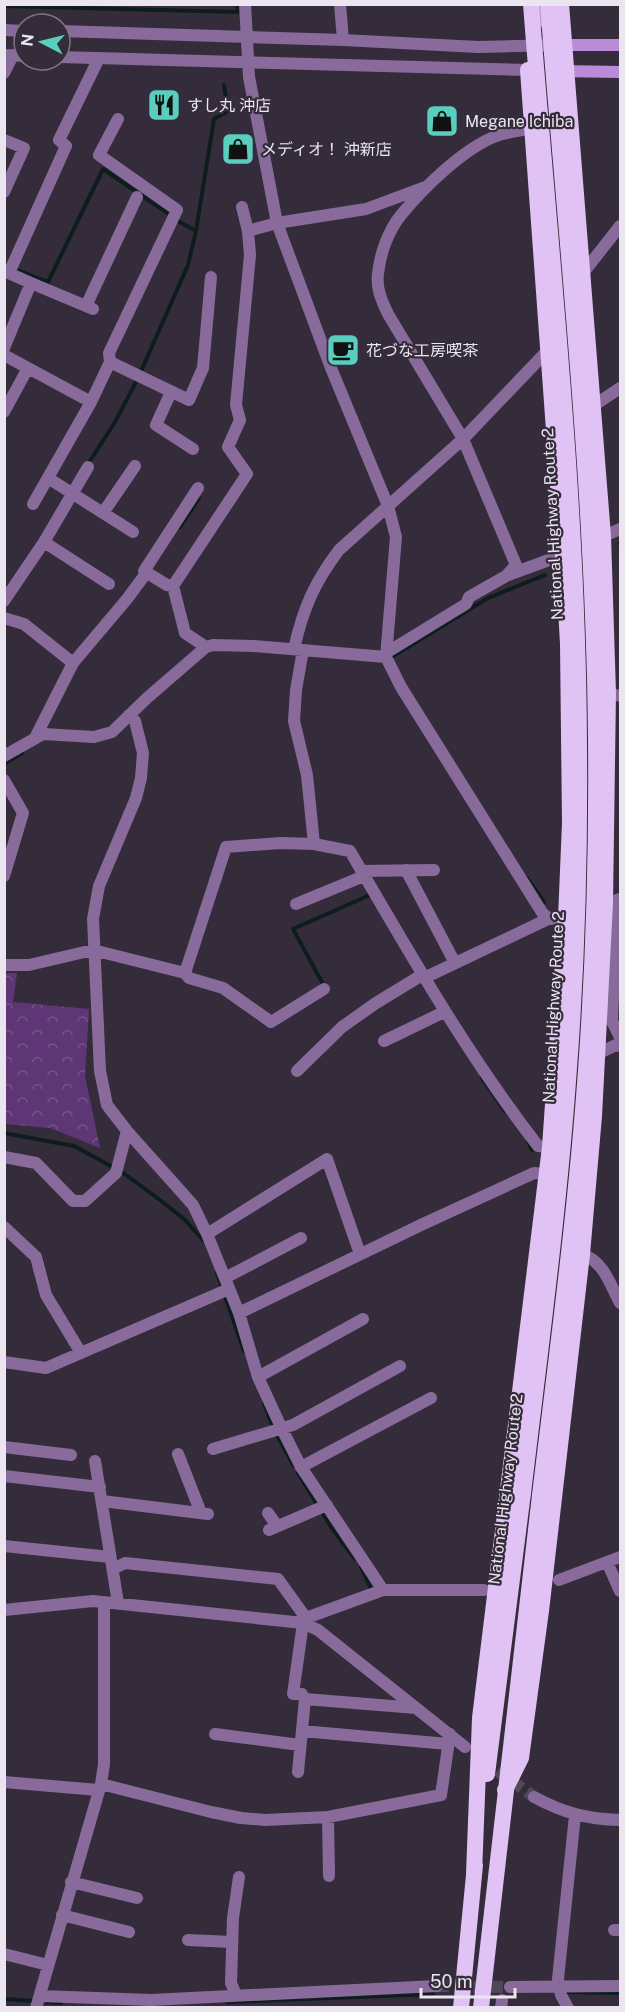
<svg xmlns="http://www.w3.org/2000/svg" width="625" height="2012" viewBox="0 0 625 2012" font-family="'Public Sans','Noto Sans JP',sans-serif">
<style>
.park{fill:url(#park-crowns)}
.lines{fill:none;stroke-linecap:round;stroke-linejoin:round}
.stream{stroke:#0d1d1b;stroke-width:4}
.minor-tunnel{stroke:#504856;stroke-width:12;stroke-dasharray:12 6;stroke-linecap:butt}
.minor{stroke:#886b9b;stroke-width:12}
.tertiary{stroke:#886b9b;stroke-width:12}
.secondary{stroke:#ba8cd8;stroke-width:12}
.trunk{stroke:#e0c2f4;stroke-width:16}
.trunk-bridge{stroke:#e0c2f4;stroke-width:16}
.labels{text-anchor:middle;stroke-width:4.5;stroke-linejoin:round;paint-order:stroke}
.poi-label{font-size:16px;fill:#ebe5ef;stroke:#352c3b;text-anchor:start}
.street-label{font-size:16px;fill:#ebe5ef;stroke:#352c3b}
</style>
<defs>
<pattern id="park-crowns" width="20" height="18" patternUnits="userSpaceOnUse" patternTransform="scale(1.5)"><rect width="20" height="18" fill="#5e3676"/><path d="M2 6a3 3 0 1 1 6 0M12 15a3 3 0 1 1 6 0" fill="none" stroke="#75538a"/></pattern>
</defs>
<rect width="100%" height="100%" fill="#352c3b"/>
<!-- park -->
<path class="park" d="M4,973H17L13,1002L89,1009L85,1076L100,1148L50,1128L5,1124Z"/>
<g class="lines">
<!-- stream -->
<path class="stream" d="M4,6L238,12L237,4
M178,221L196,231
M17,270L48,282L103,169L169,214
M142,369L188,265L196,231L214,119L228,111L224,85
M88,464L115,422L136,382
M180,527L199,498
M620,544V543
M390,658L488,598L545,575
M4,764L22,753
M527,878L544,902
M324,986L293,929L370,895
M482,1078L505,1111
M4,1133L74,1146L122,1172L160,1200L184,1219L204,1241
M528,1141L532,1150
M217,1273L244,1351
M264,1403L274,1430L294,1466
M298,1473L333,1530L355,1559
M361,1567L370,1587
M567,1992L620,1993
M4,1999L32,2001
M46,2002L61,2003
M227,2002L433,1994"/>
<!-- minor-tunnel -->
<path class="minor-tunnel" d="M483,1760L534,1797
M437,1986L510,1987"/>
<!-- minor -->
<path class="minor" d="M245,4L249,77L277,223L331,368L388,506L396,537L386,657L401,687L543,914L550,919L571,916
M340,4L343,40
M4,73L13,55
M4,140L24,148L4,192
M242,207L248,231
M4,271L31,283L4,348
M9,273L66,146L59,140L99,58
M583,273L620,226
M31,283L93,309
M86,306L137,197
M4,355L28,368L4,412
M110,362L189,400L203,368L211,277
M28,368L91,402
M171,392L156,425L193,449
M593,406L620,388
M48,478L133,532
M33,504L91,402L110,362L109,353L177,210L99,155L118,119
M103,513L135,466
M597,539L620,529
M44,542L109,584
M508,575L568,553
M173,586L167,585L144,571L198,488
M4,601L44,542L88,467
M4,618L24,624L73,663L35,738
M206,647L185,633L173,586L247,474L228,447L240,420L236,405L250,255L248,231L277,223L366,209L425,187
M294,649C303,609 314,583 339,550L463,439L551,347
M303,650L296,690L294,721L307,775L314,844L350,851C409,952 466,1053 538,1146L550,1147
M386,653L466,604L469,597L506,576L516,565L463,439L388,314C382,301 376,289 378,274C380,254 388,231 401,215C423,188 463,149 496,136C507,132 520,131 532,128
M73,663L127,599L147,572
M608,693L620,696
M129,715L135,721L143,753L141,778L136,798L99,886L93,919L100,1071L107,1105L127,1131L193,1205L207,1234L239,1313L258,1377L281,1427L301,1467L383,1590
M4,756L43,734L94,737L112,732L147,698L206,647L213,645L253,646L386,657
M4,780L23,813L4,876
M406,870L455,963
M361,871L434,870
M605,903L614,910L616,920L612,1021L620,1037
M296,904L364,876
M599,906L620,899
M4,965H29L93,950L185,973L226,847L281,843L314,844
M185,973L189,978L223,988L271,1022L324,989
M424,978L548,919
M384,1041L444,1012
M599,1053L616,1045L620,1046
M297,1071L342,1027L376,1003L422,975
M4,1157L36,1163L73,1201H85L116,1173L127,1131
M4,1227L36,1257L46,1295L81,1353
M207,1234L327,1159L360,1254
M582,1254C604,1262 610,1284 620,1303
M225,1278L301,1238
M239,1313L423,1224L534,1173L546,1174
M4,1362L46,1368L229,1289
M258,1377L363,1319
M4,1447L71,1455
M213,1449L293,1425L400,1366
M178,1454L201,1513
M95,1461L118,1603
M301,1467L431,1398
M4,1476L100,1487
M102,1501L208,1514
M268,1513L277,1526
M269,1530L327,1505
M4,1546L110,1557
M607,1562L620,1591
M113,1569L125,1563L278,1579L306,1618
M559,1580L620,1557
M4,1610L93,1601L303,1623L318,1630L465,1747
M302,1694H293L303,1623L306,1618L383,1590H484
M302,1731L448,1744
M215,1734L300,1745
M298,1772L305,1699L416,1708
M4,1782L98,1790
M101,1784L211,1812L241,1818L265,1820L328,1817L441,1795L450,1734
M534,1797C564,1813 586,1819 620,1820
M328,1817L329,1876
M71,1882L137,1898
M62,1915L129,1932
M614,1930H620
M188,1940L232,1942
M4,1954L48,1965
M510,1987L620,1986
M236,1995L231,1983L233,1918L239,1877
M40,1996L151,2000L437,1986
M36,2008L101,1784L104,1764V1602
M501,2008L502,2000
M568,2008L561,1995L558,1979L575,1815"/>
<!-- tertiary -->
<path class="tertiary" d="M4,30L24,31
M60,31L343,40L478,47L559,45
M4,55L24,56
M60,57L528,70"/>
<!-- secondary -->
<path class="secondary" d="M531,4L563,45H620
M559,71L620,72"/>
<!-- trunk -->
<path class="trunk" d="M487,1774L523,1493
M505,1790L521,1758L541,1611L582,1254L594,1116L605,903L608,693L603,536L561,4
M474,1874L480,1718L550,1147L566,918L570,823L568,644L563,555L528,70
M461,2008L475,1865
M481,2008L540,1495"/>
<!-- trunk-bridge -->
<path class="trunk-bridge" d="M523,1493C540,1351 559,1210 569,1068C577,961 580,853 579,745C578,498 550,251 531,4
M540,1495C557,1354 576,1212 586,1070C594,960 597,849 596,739C594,494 567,249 548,4"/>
</g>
<!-- icons -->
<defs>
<symbol id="restaurant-square" viewBox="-11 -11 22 22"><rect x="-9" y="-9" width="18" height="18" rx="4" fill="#59cebf" stroke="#352c3b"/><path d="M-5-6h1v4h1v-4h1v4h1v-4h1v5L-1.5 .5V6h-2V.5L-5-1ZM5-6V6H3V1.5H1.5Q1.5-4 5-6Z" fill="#111"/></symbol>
<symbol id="shop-square" viewBox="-11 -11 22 22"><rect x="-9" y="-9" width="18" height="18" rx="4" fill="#59cebf" stroke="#352c3b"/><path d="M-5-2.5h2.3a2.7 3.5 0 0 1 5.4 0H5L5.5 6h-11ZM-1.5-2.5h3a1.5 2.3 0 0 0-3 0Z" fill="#111"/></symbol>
<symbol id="cafe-square" viewBox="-11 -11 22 22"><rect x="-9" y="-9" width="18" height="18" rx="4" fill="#59cebf" stroke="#352c3b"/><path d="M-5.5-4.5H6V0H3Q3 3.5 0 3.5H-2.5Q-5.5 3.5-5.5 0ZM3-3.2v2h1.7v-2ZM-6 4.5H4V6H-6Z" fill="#111"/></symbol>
</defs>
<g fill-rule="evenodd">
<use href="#restaurant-square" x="145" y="86" width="38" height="38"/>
<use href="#shop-square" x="423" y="102" width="38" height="38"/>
<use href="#shop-square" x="219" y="130" width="38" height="38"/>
<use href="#cafe-square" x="324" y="331" width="38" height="38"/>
</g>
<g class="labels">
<!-- poi labels -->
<g class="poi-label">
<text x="187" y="111">すし丸 沖店</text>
<text x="465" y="127">Megane Ichiba</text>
<text x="261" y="155">メディオ！ 沖新店</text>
<text x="366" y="356">花づな工房喫茶</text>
</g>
<!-- street labels -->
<g class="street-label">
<text transform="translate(552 524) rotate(-93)" y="6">National Highway Route 2</text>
<text transform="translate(553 1007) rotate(-87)" y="6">National Highway Route 2</text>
<text transform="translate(505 1489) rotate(-83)" y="6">National Highway Route 2</text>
</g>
</g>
<!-- border -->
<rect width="625" height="2012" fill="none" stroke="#ebe5ef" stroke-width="12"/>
<!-- north arrow -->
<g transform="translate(42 42) rotate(277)"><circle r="28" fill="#352c3b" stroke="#7e7683" stroke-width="1.5"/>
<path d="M0-4.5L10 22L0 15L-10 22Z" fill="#59cebf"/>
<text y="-9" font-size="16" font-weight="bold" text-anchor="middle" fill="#ebe5ef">N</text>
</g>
<!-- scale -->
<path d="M421 1988v9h94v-9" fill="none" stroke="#ebe5ef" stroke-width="3"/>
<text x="430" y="1988" font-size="18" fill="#ebe5ef" stroke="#352c3b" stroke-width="4.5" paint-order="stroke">50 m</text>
</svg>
